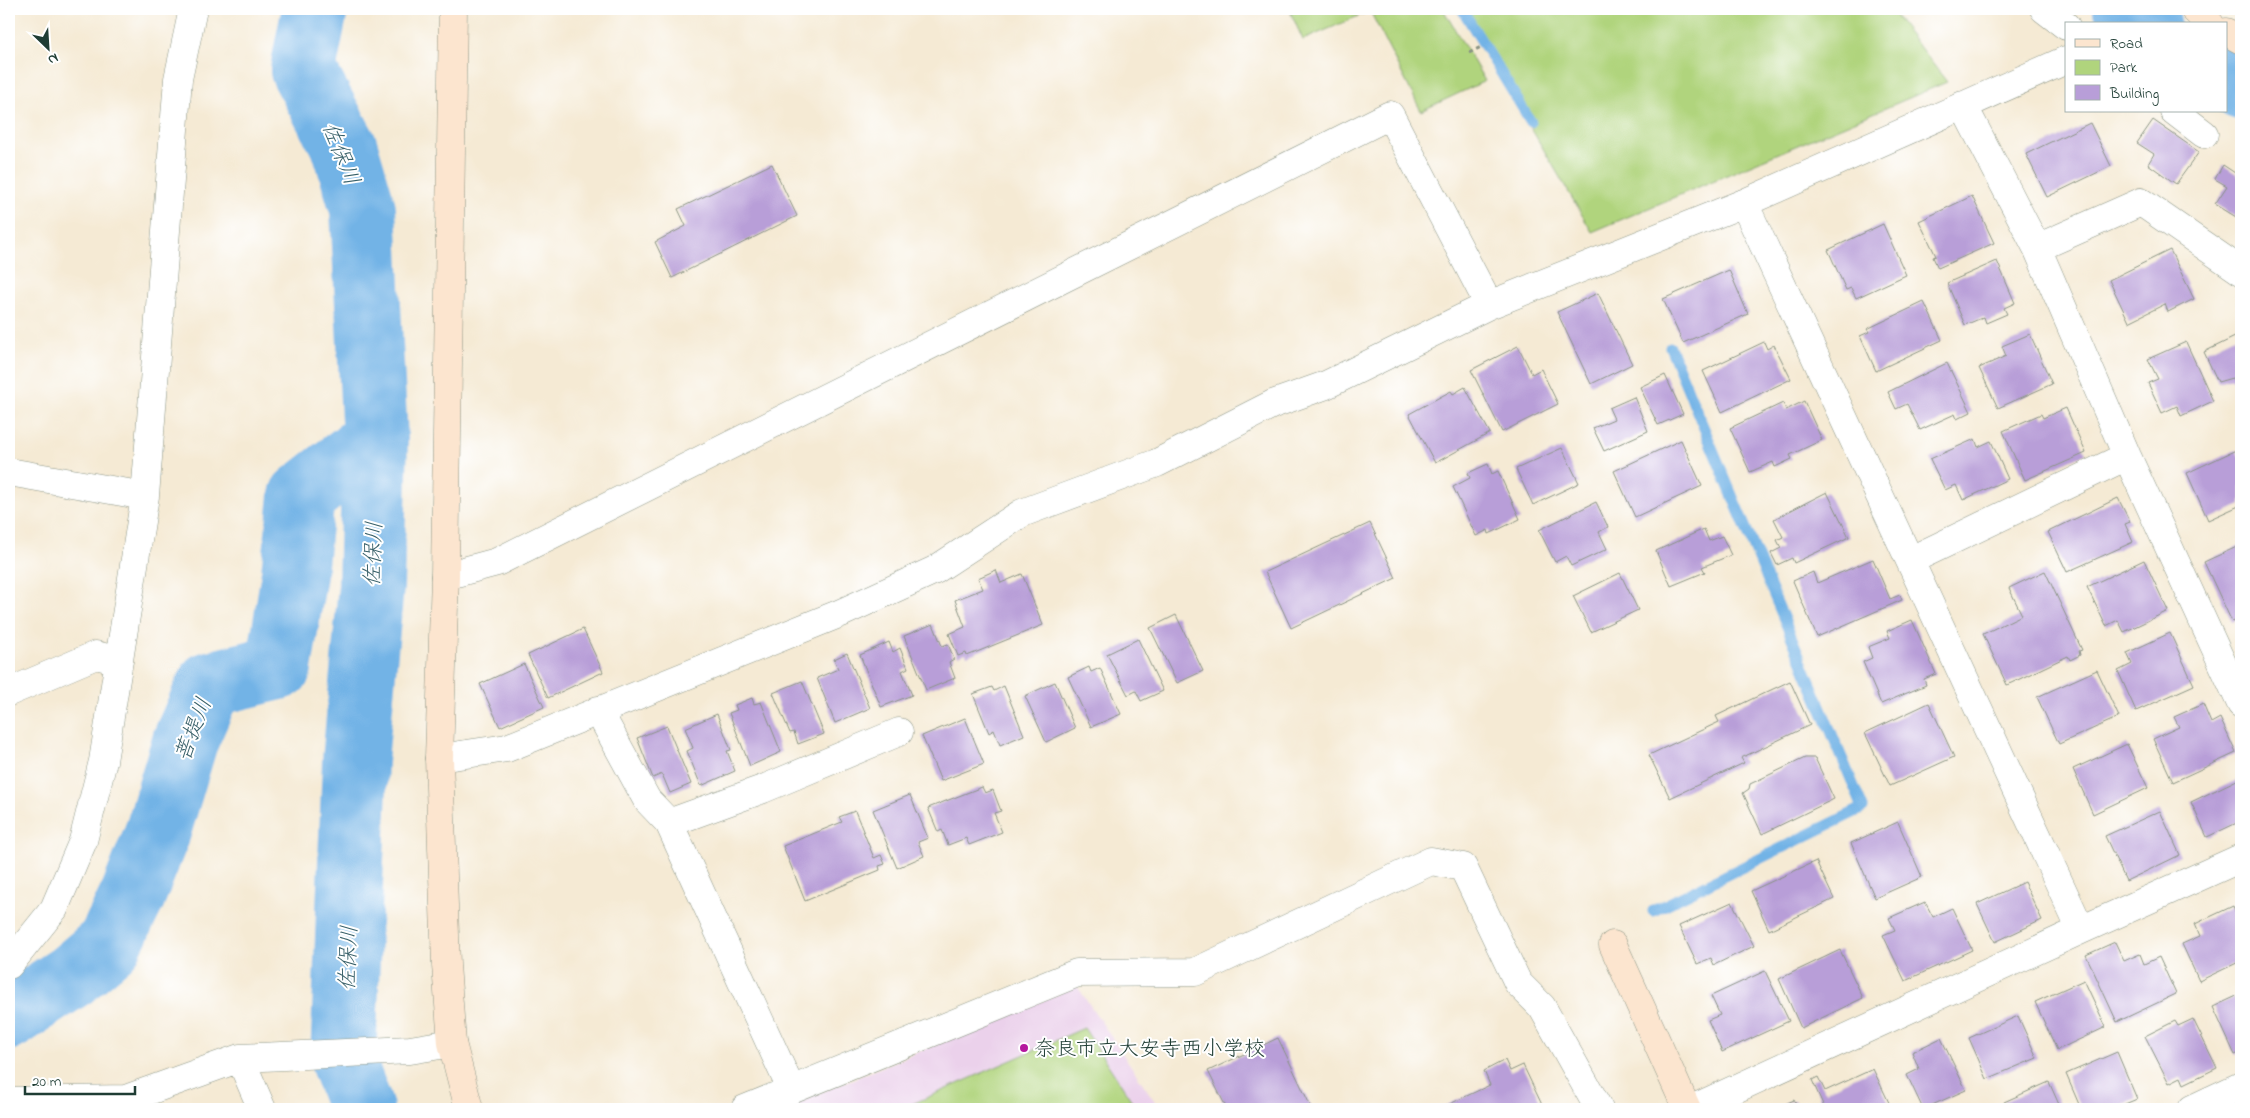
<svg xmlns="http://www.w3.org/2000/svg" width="2250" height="1118" viewBox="0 0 2250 1118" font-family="'Indie Flower','Klee One',sans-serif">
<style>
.built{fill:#ebd1eb}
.green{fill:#b0d47d;stroke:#688858}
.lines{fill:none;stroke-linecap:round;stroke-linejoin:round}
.stream{stroke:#72b3e6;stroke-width:11}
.river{stroke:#72b3e6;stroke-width:66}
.building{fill:#b89ed8}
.street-casing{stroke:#8a9484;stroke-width:29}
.secondary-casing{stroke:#8a9484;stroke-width:29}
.path{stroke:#8a9484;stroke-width:3;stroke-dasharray:4 4;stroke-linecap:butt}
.street{stroke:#fff;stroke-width:28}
.secondary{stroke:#fce5cf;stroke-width:28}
.poi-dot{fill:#b5179e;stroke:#fff;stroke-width:2}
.labels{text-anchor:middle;stroke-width:4;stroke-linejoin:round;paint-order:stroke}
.poi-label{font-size:21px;fill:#1f3d34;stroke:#fff;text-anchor:start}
.water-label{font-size:22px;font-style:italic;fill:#386069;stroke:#fff}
</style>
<rect width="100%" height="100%" fill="#fff"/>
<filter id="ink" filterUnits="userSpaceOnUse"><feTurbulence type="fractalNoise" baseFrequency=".02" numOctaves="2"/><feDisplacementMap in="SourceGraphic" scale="10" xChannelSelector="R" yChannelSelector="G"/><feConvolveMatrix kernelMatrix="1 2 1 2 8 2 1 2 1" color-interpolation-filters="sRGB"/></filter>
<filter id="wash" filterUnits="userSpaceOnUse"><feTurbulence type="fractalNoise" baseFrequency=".0096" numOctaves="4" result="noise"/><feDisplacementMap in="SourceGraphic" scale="20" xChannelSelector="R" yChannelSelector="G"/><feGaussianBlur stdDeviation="1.12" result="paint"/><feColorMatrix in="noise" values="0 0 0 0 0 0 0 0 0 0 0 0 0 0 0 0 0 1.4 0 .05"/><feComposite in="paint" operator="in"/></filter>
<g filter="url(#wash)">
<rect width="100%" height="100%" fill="#f5ead4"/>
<!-- built -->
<path class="built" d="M1077,986L1160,1109H781Z"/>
<!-- green -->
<path class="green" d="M1289,9H1443L1485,81L1421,111L1370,11L1303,40Z
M1461,9H1890L1947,82L1592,232Z
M1084,1028L1137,1109H901Z"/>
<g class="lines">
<!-- stream -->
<path class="stream" d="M1462,9L1531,122
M1653,911L1863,808L1670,347"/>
<!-- river -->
<path class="river" d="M315,9L303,70L345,148L363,209L375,439L371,586L355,761L343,1061L361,1109
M2126,9L2148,24
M2226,76L2241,87
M9,1017L71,976L109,944L133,895L158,831L185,741L210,684L279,667L294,574L302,496L375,439"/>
</g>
<g id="blocks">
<!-- building -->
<path class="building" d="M2153,120L2199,152L2176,184L2148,164L2154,154L2137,143Z
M2090,123L2111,166L2047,197L2026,154Z
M772,164L797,216L672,278L655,242L686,226L678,209Z
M2223,165L2241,177V220L2215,204L2227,186L2215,179Z
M1972,196L1994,243L1938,268L1933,257L1936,256L1919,221Z
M1883,224L1906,275L1856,298L1851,288L1846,290L1828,250Z
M2170,250L2194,299L2168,312L2165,304L2129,322L2109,280Z
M1997,261L2015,303L2004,308L2007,314L1986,323L1984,317L1965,325L1947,283Z
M1729,270L1748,314L1683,343L1663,299Z
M1598,293L1632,364L1591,384L1557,312Z
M1924,302L1942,340L1876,371L1860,336L1869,332L1867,329Z
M2030,334L2052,384L1998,408L1979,368L2006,356L2002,346Z
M2241,334V393L2232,378L2218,382L2204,352Z
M1764,342L1767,349L1774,345L1791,379L1722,412L1703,371Z
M2186,342L2213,401L2181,416L2177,406L2162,413L2148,383L2158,379L2148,359Z
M1518,346L1532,374L1541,369L1558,404L1502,432L1471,370Z
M1947,363L1971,412L1957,419L1955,414L1920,430L1907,404L1896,409L1888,392Z
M1665,375L1683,414L1658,425L1640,387Z
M1465,387L1490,433L1435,463L1409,414L1451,391L1453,394Z
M1634,397L1648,431L1604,451L1593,428L1614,419L1609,408Z
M1804,401L1822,440L1790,455L1792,459L1775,467L1773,462L1750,472L1730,428L1783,403L1786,410Z
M2066,408L2086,453L2025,480L2003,431L2041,414L2043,418Z
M1975,439L1978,447L1991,441L2008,479L1963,500L1956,485L1945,490L1930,459Z
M1681,440L1702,486L1635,517L1614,471Z
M1562,448L1579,483L1533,505L1516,469Z
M2236,450L2241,461V505L2208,520L2187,473Z
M1488,464L1492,474L1498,471L1520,519L1489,534L1488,530L1476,536L1453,487L1470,478L1468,473Z
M1827,492L1849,537L1794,563L1792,558L1777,565L1771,553L1781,548L1777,540L1783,537L1774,519Z
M2118,498L2130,522L2125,524L2133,542L2067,572L2048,532Z
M1596,502L1608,527L1599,532L1607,549L1571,566L1566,556L1555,562L1539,530Z
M1370,523L1396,578L1291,628L1265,572Z
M1704,529L1709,541L1722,536L1731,555L1702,567L1705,572L1671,586L1656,551Z
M2241,545V618L2232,622L2204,562Z
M1873,559L1890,599L1900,595L1902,600L1817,637L1793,581L1813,572L1817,583Z
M2144,560L2168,611L2124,632L2118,620L2106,626L2087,587Z
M996,570L1001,583L1022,574L1043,625L967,656L966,653L958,656L949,634L965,627L955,600L983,589L978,578Z
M2045,571L2082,650L2079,651L2080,655L2070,660L2068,656L2007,685L1983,634L2022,615L2009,588Z
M1620,573L1638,610L1591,632L1573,596Z
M1176,615L1203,671L1177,683L1150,628Z
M1912,620L1936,674L1924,679L1926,685L1881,704L1863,662L1872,658L1868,647L1890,638L1887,631Z
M933,624L942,646L948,644L954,659L949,662L955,678L926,690L904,636Z
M583,629L603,672L548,698L528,655Z
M2170,633L2194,685L2136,711L2118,671L2132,664L2127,653Z
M1138,639L1163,691L1141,701L1136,691L1128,695L1107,654Z
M889,642L893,652L900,648L908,668L902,671L912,695L881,707L860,655Z
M847,653L870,708L835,723L817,678L838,669L834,659Z
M524,664L544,707L500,727L480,684Z
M1089,667L1091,672L1100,668L1121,714L1091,727L1068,677Z
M2097,670L2119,717L2059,744L2037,697Z
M802,681L824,734L798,744L794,732L790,733L773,693Z
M1790,681L1810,725L1741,758L1744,763L1670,798L1649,755L1719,722L1716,716Z
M1055,682L1075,728L1046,742L1025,696Z
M1004,686L1024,735L1000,745L994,730L989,733L973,694L992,687L994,691Z
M752,698L754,704L761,702L781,752L750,766L729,713L737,710L735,705Z
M1929,703L1954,757L1890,786L1865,733Z
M2203,704L2211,723L2220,718L2236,753L2173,782L2153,739L2179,727L2174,717Z
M717,714L731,750L727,751L735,771L701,786L687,751L693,748L685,728Z
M965,718L984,764L941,781L922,736Z
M667,726L691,784L670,793L662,774L653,778L637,738Z
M2127,744L2148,788L2093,814L2073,769Z
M1805,758H1815L1834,799L1762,834L1743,793L1749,789L1750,784Z
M2241,778V821L2207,837L2191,802Z
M982,787L985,793L993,790L1001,811L994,813L1002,832L969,845L966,838L948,845L942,830L938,832L928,808Z
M910,795L928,838L918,842L924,856L897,868L873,810Z
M855,811L874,858L881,855L885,864L879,866L880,870L805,901L783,846L842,822L839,817Z
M2160,811L2180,855L2126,881L2105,836Z
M1898,822L1922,877L1875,898L1851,843Z
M1816,861L1834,899L1769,930L1751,891Z
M2024,882L2042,920L1995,942L1977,904Z
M1732,902L1754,946L1714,965L1711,958L1697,964L1679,926Z
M1925,902L1933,917L1952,908L1972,950L1905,981L1883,935L1895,930L1889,918Z
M2233,906L2241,924V961L2199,981L2182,944L2200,936L2195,924Z
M2115,942L2124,961L2140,954L2144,964L2159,957L2176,994L2117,1022L2086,955Z
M1840,950L1863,998L1801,1028L1779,979Z
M1765,971L1789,1021L1722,1052L1708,1020L1720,1015L1711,996Z
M2084,980L2106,1027L2057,1050L2035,1002Z
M2241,994V1052L2235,1055L2213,1007Z
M2018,1016L2037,1058L1987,1079L1969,1038Z
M2193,1019L2217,1068L2184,1084L2181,1077L2169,1083L2145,1036L2175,1021L2178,1026Z
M1278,1038L1312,1109H1227L1208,1071Z
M1941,1038L1966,1090L1923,1109L1907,1075L1919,1069L1912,1052Z
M2117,1052L2137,1099L2113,1109H2081L2066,1074Z
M1505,1060L1510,1071L1523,1065L1544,1109H1439L1490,1085L1484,1071Z
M1873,1069L1892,1109H1825L1812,1080L1818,1077L1825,1091Z
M2049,1082L2061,1109H2007L2004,1102Z
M1794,1100L1798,1109H1774Z"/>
</g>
</g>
<g filter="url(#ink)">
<use href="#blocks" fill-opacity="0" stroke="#8a9484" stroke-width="1"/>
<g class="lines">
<defs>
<path id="street" d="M2044,9L2066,26
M1963,105L2037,248L2127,456L2241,704
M2174,111L2204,134
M1744,203L2081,930
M2037,248L2141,202L2241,271
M9,472L145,496
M1911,560L2127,456
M445,576L497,562L1390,115L1489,305
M9,692L96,655L119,661
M598,710L647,800L669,823L791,1089
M439,758L507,748L841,613L935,570L1022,513L1157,463L1273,404L1326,385L1489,305L1744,203L2066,60
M669,823L763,789L899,732
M9,965L54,909L83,841L103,761L145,496L178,79L193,9
M240,1058L262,1109
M9,1101L126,1099L240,1058L410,1050L452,1043
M745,1109L1077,973L1195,972L1431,861L1463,867L1518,983L1542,1007L1599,1109
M1692,1109L2081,930L2241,858
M2192,1109L2241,1086"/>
<path id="secondary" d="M453,9L445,576L439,758L446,965L452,1043L469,1109
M2194,9L2210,24
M2226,32L2241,40
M1613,945L1687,1109"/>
</defs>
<!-- street casing -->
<use href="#street" class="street-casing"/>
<!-- secondary casing -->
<use href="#secondary" class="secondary-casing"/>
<!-- path -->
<path class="path" d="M1469,53L1483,46"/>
<!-- street -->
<use href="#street" class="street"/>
<!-- secondary -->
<use href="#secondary" class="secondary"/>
</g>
</g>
<!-- markers -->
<circle class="poi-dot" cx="1024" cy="1048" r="5"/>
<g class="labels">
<!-- poi labels -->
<g class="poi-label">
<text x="1034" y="1055">奈良市立大安寺西小学校</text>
</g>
<!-- water labels -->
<g class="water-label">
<text transform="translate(342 153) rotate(68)" y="8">佐保川</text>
<text transform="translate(372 554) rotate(-88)" y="8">佐保川</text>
<text transform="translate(192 729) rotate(-69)" y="8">菩提川</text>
<text transform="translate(347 958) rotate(-88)" y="8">佐保川</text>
</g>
</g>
<!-- margin -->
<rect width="2250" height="1118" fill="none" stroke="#fff" stroke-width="30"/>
<!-- legend -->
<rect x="2065" y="22" width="162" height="90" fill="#ffffff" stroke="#a5b1ae"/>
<rect x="2075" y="39" width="25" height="8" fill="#fce5cf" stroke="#a5b1ae"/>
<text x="2110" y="48" font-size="15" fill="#1f3d34">Road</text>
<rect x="2075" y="60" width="25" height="15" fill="#b0d47d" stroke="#a5b1ae"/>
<text x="2110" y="72" font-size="15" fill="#1f3d34">Park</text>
<rect x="2075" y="85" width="25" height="15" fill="#b89ed8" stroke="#a5b1ae"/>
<text x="2110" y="98" font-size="15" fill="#1f3d34">Building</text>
<!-- north arrow -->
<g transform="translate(48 48) rotate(155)" stroke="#ffffff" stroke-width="4" paint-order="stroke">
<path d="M0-4L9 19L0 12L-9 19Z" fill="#1f3d34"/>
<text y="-8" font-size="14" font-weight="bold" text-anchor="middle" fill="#1f3d34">N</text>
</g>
<!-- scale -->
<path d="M25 1086v8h110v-8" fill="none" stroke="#1f3d34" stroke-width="2.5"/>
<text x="32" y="1086" font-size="15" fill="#1f3d34" stroke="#ffffff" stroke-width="4" paint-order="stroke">20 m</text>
</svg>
